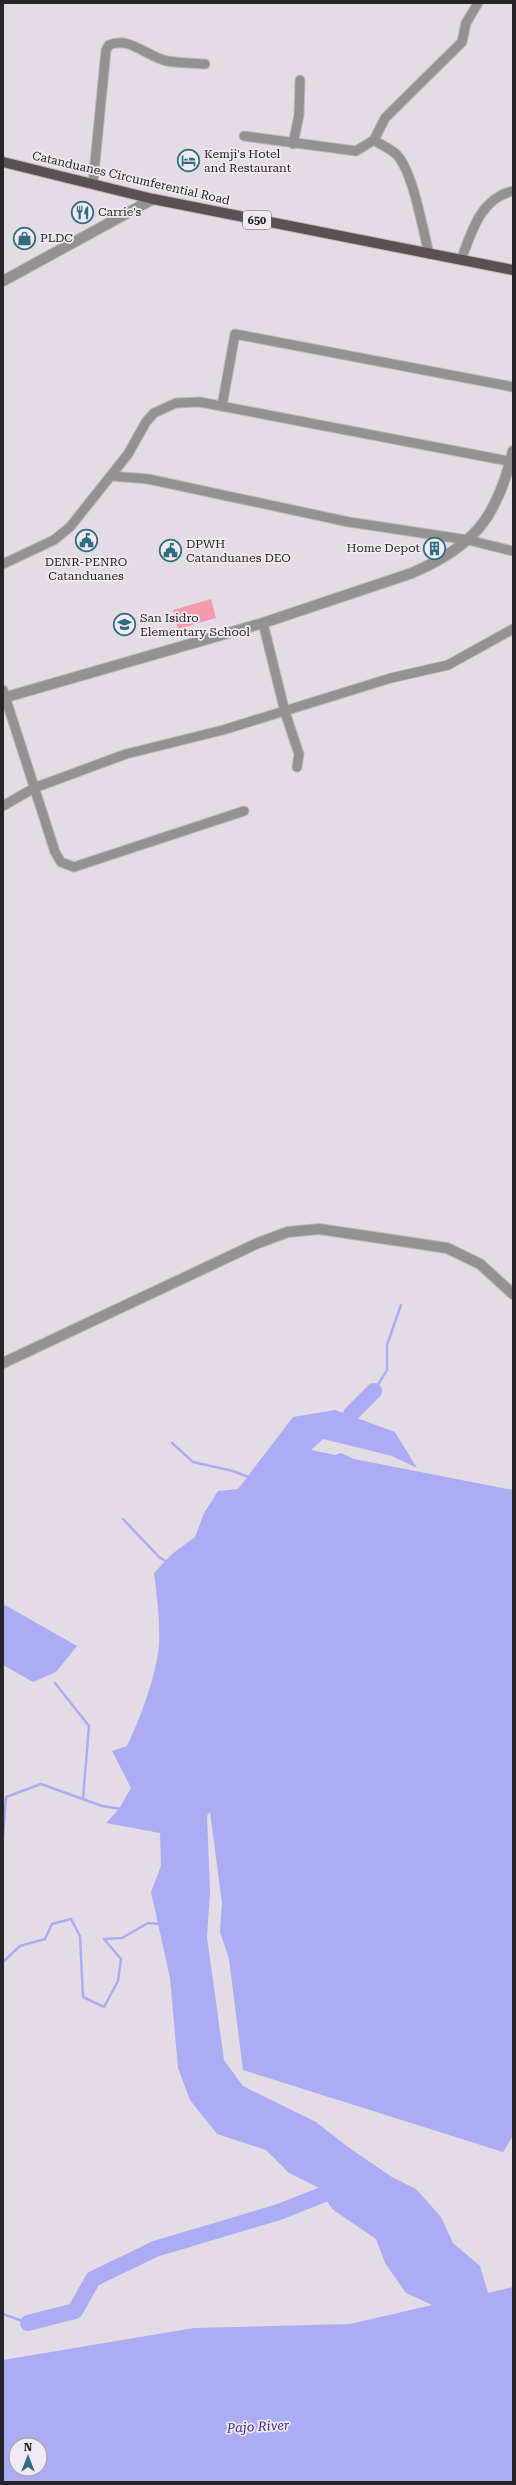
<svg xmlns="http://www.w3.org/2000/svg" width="516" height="2485" viewBox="0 0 516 2485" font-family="'Roboto Serif',serif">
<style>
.pitch{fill:#f39bad}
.water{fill:#abacf4;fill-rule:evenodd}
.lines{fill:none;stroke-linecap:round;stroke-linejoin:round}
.stream{stroke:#abacf4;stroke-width:2.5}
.river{stroke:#abacf4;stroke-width:16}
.minor-casing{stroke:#beb7be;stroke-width:11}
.tertiary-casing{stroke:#beb7be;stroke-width:12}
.primary-casing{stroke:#beb7be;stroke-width:12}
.minor{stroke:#959193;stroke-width:9}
.tertiary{stroke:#959193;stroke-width:10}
.primary{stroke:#595255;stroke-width:10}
.labels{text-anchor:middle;stroke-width:3.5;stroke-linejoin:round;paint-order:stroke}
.shield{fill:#f1e9f1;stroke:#646064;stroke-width:1}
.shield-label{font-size:11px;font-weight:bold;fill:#282528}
.poi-label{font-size:12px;fill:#282528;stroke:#f1e9f1;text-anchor:start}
.street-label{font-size:12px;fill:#282528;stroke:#f1e9f1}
.water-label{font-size:13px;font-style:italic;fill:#37268a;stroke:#f1e9f1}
</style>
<rect width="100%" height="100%" fill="#e4dce4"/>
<!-- pitch -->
<path class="pitch" d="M211,599L216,618L178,629L173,610Z"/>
<!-- water -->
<path class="water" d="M335,1410L395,1432L417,1468L392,1456L323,1439L311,1450L335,1455L341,1453L354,1459L513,1490V2136L503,2152L243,2070L229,1959L220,1932L222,1903L210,1812L207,1816L210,1892L207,1937L224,2060L243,2086L316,2122L348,2147L392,2177L416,2189L441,2217L453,2243L480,2266L488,2293L513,2287V2482H3V2360L194,2328L350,2324L432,2305L406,2293L385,2263L376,2239L332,2209L319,2188L289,2173L266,2150L217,2134L190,2100L178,2068L170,1978L151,1892L161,1866L160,1833L106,1823L119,1809L131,1788L112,1751L127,1746C140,1719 157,1674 159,1644C160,1620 157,1597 154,1573L172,1554L195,1537L204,1513L218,1491L238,1489L293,1417ZM16,2445H40V2469H16Z
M5,1605L77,1646L56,1672L33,1682L3,1665V1608Z"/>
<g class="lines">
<!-- stream -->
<path class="stream" d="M374,1391L387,1370V1345L401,1305
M172,1443L193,1462L233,1471L251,1478
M123,1519L159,1557L167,1562
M55,1683L89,1726L83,1799
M3,1836L6,1797L41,1784L102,1806L122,1809
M3,1962L20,1946L45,1939L52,1924L71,1919L80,1936L83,1997L104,2007L118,1981L121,1959L104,1939L122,1938L148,1923L160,1924
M3,2314L28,2323"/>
<!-- river -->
<path class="river" d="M337,1427L350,1423L351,1414L374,1391
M28,2323L75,2311L93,2279L155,2249L279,2212L342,2187"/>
<defs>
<path id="minor" d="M244,136L356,151L374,140
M293,144L299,115L300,80
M93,183L106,50L109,45C130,36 147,57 167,61C180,63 193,63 205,64
M429,254C423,230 413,172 397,155C391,149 381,145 374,140L385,118L462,42L466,23L478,3
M461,260C472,231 480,199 513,191
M222,406L235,334L513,387
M112,476L148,479L349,522L468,540L513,551
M3,564L54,540L70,527L128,454L146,422L154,413L176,403L200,402L513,462
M263,623L285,712L299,754L297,767
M3,690L55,852L61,862L74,867L244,811
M3,806L34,788L126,754L223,730L391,678L448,665L513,629"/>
<path id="tertiary" d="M3,281L153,199
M3,698L263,623L412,573C475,546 497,517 513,451
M3,1363L258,1243L288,1232L319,1229L447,1248L480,1264L513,1294"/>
<path id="primary" d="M3,162L153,199L513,270"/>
</defs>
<!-- minor casing -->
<use href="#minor" class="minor-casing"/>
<!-- tertiary casing -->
<use href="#tertiary" class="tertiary-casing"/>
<!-- primary casing -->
<use href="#primary" class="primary-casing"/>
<!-- minor -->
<use href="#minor" class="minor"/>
<!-- tertiary -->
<use href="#tertiary" class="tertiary"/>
<!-- primary -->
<use href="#primary" class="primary"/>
</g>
<!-- icons -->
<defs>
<symbol id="hotel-ring" viewBox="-11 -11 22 22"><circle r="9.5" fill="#f1e9f1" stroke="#2d6e81" stroke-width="1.5"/><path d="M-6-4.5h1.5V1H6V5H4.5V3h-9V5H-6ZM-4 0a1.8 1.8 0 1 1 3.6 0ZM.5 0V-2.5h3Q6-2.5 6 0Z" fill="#2d6e81"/></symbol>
<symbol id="restaurant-ring" viewBox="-11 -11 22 22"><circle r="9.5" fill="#f1e9f1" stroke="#2d6e81" stroke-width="1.5"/><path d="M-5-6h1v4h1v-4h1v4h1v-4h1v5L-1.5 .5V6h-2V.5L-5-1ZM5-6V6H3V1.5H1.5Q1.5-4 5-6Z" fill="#2d6e81"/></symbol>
<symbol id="shop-ring" viewBox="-11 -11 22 22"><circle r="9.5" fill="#f1e9f1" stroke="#2d6e81" stroke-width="1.5"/><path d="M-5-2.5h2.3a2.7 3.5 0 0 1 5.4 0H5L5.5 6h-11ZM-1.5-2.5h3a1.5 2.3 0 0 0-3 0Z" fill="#2d6e81"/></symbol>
<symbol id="civic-ring" viewBox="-11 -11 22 22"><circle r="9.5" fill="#f1e9f1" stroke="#2d6e81" stroke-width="1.5"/><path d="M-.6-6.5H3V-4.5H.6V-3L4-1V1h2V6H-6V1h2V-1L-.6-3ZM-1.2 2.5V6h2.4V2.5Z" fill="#2d6e81"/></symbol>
<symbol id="building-ring" viewBox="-11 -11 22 22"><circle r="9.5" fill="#f1e9f1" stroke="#2d6e81" stroke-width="1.5"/><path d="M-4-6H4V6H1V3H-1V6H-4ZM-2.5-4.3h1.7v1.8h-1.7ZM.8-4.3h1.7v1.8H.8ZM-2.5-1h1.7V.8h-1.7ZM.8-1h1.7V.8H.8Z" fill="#2d6e81"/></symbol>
<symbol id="school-ring" viewBox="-11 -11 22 22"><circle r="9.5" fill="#f1e9f1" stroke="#2d6e81" stroke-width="1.5"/><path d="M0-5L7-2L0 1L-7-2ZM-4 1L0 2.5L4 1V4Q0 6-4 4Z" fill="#2d6e81"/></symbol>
</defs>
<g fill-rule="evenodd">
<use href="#hotel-ring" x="176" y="148" width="25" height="25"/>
<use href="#restaurant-ring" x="70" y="200" width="25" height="25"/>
<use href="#shop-ring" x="12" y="226" width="25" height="25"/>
<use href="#civic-ring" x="74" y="528" width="25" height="25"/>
<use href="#building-ring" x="422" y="536" width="25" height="25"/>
<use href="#civic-ring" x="158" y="538" width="25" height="25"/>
<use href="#school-ring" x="112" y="612" width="25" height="25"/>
</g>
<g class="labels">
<!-- shield labels -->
<rect class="shield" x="243" y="211" width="28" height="18" rx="3"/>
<g class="shield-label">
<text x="257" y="224">650</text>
</g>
<!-- poi labels -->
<g class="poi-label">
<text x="204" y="158">Kemji's Hotel<tspan x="204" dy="14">and Restaurant</tspan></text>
<text x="98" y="216">Carrie's</text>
<text x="40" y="242">PLDC</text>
<text x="186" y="548">DPWH<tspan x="186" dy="14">Catanduanes DEO</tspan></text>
<text x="420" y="552" text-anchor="end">Home Depot</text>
<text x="86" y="566" text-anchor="middle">DENR-PENRO<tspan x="86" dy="14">Catanduanes</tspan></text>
<text x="140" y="622">San Isidro<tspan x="140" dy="14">Elementary School</tspan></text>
</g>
<!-- street labels -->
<g class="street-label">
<text transform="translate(131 178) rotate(13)" y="4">Catanduanes Circumferential Road</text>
</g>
<!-- water labels -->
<g class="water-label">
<text transform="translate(258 2426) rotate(-3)" y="5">Pajo River</text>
</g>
</g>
<!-- border -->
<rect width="516" height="2485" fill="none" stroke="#282528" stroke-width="8"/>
<!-- north arrow -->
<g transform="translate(28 2457)"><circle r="19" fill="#f1e9f1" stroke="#a19ba1"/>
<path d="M0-3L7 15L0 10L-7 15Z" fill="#2d6e81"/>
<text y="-6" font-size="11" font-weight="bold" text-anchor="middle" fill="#282528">N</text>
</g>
</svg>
